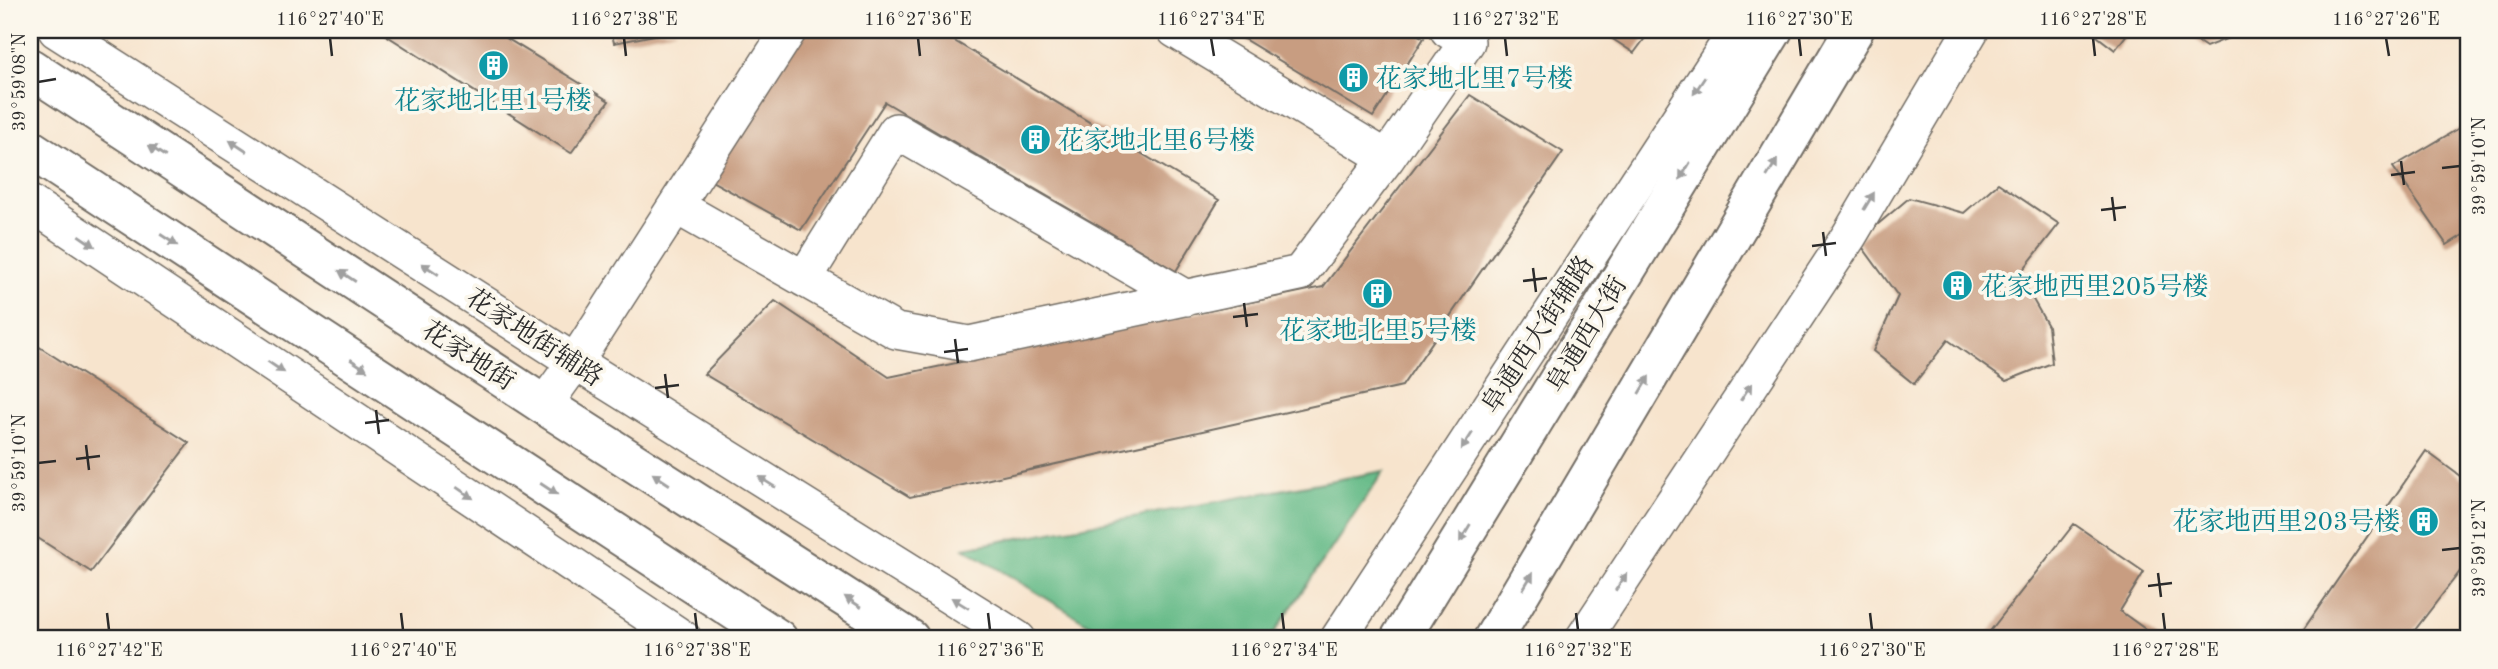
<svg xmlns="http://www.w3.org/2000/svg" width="2498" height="669" viewBox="0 0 2498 669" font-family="'Old Standard TT','Noto Serif SC',serif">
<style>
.forest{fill:#69bc8a;stroke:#4a745a;stroke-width:2}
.building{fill:#c89d81}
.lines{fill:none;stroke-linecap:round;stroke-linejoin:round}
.street-casing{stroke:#726c64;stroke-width:38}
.secondary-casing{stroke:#726c64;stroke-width:42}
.primary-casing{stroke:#726c64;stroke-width:42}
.street{stroke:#fff;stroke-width:35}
.secondary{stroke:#fff;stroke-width:38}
.primary{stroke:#fff;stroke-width:38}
.oneway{fill:#a0a0a0}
.ticks{fill:none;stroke:#2b2b2b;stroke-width:2.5}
.labels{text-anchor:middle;stroke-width:7;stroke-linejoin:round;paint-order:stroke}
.culture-label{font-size:26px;fill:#0d838f;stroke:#fbf7ec;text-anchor:start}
.street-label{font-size:26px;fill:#2b2b2b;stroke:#fbf7ec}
.neatline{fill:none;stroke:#2b2b2b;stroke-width:2.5}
.ticks-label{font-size:18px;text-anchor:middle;fill:#2b2b2b}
</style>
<rect width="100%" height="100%" fill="#fbf7ec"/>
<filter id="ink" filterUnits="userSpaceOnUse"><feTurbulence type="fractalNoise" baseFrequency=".0143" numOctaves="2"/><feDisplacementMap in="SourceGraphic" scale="14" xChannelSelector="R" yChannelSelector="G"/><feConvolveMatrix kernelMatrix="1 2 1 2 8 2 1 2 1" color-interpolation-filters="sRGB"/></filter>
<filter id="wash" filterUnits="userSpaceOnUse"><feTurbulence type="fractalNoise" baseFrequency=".00686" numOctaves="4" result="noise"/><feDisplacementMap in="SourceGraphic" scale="28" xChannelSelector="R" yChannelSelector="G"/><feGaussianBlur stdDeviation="1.57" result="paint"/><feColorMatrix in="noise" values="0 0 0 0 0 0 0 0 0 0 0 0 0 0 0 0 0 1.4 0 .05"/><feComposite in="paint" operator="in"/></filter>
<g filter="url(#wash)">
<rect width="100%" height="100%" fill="#f7e4cd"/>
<!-- forest -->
<path class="forest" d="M1384,471L1270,639H1113L964,548Z"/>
<g id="blocks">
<!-- building -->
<path class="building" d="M378,30H493L609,101L571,153Z
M611,30H675V31L614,43Z
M806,30H936L1219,200L1176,271L885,102L801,230L706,178Z
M1229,30H1409L1424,38L1373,117Z
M1599,30H1651L1634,53Z
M2089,30H2130L2115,50Z
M2181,30H2249L2206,47Z
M1470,95L1563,152L1402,386L910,497L704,374L775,301L889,377L1323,287Z
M2468,123V232L2447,245L2393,167Z
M1998,183L2059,224L2019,275L2048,326L2052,363L2006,381L1948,340L1914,384L1873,351L1898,296L1858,241L1909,198L1964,213Z
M30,341L189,443L91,572L30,533Z
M2426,451L2468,482V561L2408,639H2297Z
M2074,524L2144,572L2120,611L2159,639H1992L1987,635Z"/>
</g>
</g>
<g filter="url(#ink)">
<use href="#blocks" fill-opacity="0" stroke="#726c64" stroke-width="2"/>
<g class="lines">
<defs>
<path id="street" d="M56,30L575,362L1018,639
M1175,30L1387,158
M30,203L684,639
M676,206L896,331L969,344L1300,273L1387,158L1467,42L1448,30
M804,279L896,131L1186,298
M544,405L575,362L789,30
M1338,639L1737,30
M1583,639L1849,236L1971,30"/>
<path id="secondary" d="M30,68L544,405L910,639
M30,149L778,639"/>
<path id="primary" d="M1400,639L1773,30
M1493,639L1854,30"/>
</defs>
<!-- street casing -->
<use href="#street" class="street-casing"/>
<!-- secondary casing -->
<use href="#secondary" class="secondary-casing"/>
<!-- primary casing -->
<use href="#primary" class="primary-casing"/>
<!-- street -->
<use href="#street" class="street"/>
<!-- secondary -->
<use href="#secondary" class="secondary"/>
<!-- primary -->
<use href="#primary" class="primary"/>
</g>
<!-- one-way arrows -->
<defs><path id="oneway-solid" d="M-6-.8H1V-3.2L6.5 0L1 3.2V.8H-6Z" transform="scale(1.75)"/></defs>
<g class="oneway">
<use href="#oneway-solid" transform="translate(1699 86) rotate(124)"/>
<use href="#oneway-solid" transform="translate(238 146) rotate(-147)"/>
<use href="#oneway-solid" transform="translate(157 151) rotate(-147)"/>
<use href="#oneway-solid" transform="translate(1772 168) rotate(-59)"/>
<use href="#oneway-solid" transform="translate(1685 171) rotate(121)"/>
<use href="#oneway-solid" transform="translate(1869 201) rotate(-59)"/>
<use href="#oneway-solid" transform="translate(169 240) rotate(33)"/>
<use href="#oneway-solid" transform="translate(87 241) rotate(34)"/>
<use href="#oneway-solid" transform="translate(430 269) rotate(-147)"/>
<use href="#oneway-solid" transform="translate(347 276) rotate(-147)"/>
<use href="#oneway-solid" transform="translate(359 365) rotate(33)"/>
<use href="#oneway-solid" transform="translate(276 367) rotate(34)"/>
<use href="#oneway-solid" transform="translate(1644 385) rotate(-59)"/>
<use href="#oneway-solid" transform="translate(1746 392) rotate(-57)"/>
<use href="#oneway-solid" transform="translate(1467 441) rotate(123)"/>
<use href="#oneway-solid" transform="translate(661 479) rotate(-147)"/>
<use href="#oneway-solid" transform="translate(767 482) rotate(-148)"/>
<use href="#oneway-solid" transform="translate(549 489) rotate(33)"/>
<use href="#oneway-solid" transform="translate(465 493) rotate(34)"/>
<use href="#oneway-solid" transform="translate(1465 533) rotate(121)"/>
<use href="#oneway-solid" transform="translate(1528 581) rotate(-59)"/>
<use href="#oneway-solid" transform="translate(1621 582) rotate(-57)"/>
<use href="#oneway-solid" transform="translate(853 602) rotate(-147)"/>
<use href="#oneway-solid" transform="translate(960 603) rotate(-148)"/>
</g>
</g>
<!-- ticks -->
<path class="ticks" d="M330,38L332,56M624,38L626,56M918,38L920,56M1211,38L1214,56M1505,38L1507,56M1799,38L1801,56M2093,38L2095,56M2386,38L2389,56M38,82L56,79M2401,161L2404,185M2442,168L2460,166M2391,175L2415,172M2112,197L2115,221M2101,210L2126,207M1823,232L1826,256M1812,246L1836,243M1533,268L1536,292M1523,281L1547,278M1244,303L1247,327M1233,317L1258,314M955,339L958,363M944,352L968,349M665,374L668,398M655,388L679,385M376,410L379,434M365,423L389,420M86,445L89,470M76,459L100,456M38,463L56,461M2442,550L2460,548M2158,573L2161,597M2148,586L2172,583M107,613L109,630M401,613L403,630M695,613L697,630M988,613L990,630M1282,613L1284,630M1576,613L1578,630M1870,613L1872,630M2163,613L2165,630"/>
<!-- icons -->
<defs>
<symbol id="building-disc" viewBox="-11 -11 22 22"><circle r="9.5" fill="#0f9aa8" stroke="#fbf7ec"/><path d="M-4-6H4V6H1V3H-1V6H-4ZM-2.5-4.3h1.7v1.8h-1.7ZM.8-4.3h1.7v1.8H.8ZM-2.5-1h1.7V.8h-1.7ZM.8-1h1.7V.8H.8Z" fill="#fff"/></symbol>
</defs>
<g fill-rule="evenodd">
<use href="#building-disc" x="476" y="48" width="35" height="35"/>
<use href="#building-disc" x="1336" y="60" width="35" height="35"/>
<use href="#building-disc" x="1018" y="122" width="35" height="35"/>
<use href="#building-disc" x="1940" y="268" width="35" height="35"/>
<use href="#building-disc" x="1360" y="276" width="35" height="35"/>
<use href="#building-disc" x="2406" y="504" width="35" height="35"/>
</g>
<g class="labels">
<!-- culture labels -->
<g class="culture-label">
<text x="1376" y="87">花家地北里7号楼</text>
<text x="493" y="109" text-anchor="middle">花家地北里1号楼</text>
<text x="1058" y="149">花家地北里6号楼</text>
<text x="1981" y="295">花家地西里205号楼</text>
<text x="1378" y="339" text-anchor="middle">花家地北里5号楼</text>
<text x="2400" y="530" text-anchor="end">花家地西里203号楼</text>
</g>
<!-- street labels -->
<g class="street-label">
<text transform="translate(1537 334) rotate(-57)" y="9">阜通西大街辅路</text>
<text transform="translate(1586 334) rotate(-59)" y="9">阜通西大街</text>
<text transform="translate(535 337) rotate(33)" y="9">花家地街辅路</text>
<text transform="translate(469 355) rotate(33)" y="9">花家地街</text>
</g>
</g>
<!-- margin -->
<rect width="2498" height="669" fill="none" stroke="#fbf7ec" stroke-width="77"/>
<rect x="38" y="38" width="2422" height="592" class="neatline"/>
<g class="ticks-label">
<text x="330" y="25">116°27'40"E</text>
<text x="624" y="25">116°27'38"E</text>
<text x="918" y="25">116°27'36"E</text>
<text x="1211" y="25">116°27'34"E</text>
<text x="1505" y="25">116°27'32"E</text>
<text x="1799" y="25">116°27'30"E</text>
<text x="2093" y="25">116°27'28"E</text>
<text x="2386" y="25">116°27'26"E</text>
<text transform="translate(19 82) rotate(-90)" y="6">39°59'08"N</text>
<text transform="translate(2479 166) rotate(-90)" y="6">39°59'10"N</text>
<text transform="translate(19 463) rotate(-90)" y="6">39°59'10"N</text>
<text transform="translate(2479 548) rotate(-90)" y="6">39°59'12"N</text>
<text x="109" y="656">116°27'42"E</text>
<text x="403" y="656">116°27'40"E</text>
<text x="697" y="656">116°27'38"E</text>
<text x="990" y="656">116°27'36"E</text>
<text x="1284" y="656">116°27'34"E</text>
<text x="1578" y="656">116°27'32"E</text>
<text x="1872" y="656">116°27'30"E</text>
<text x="2165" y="656">116°27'28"E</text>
</g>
</svg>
